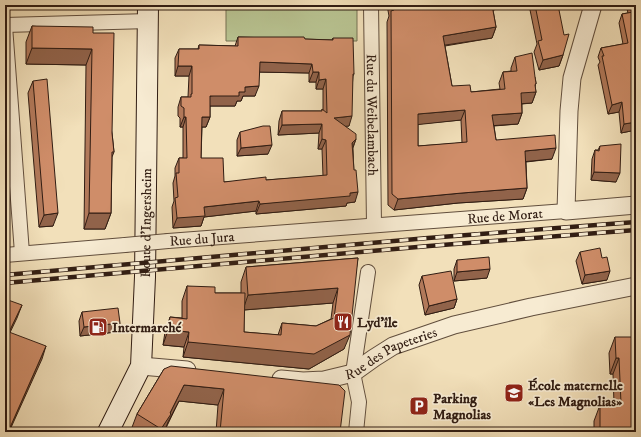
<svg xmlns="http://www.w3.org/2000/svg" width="641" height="437" viewBox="0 0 641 437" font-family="'IM FELL DW Pica',serif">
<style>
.green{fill:#b8c391;stroke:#747052}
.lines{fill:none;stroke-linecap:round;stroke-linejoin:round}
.minor-casing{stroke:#614e3d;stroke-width:16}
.tertiary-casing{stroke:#614e3d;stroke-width:19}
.secondary-casing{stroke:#311d13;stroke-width:22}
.minor{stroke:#f7ebd2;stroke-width:14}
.tertiary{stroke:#f7ebd2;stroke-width:17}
.secondary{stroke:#f7ebd2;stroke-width:20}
.rail-casing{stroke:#311d13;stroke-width:4.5}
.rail{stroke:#f7ebd2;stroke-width:3;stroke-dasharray:9;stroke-linecap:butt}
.minor-bridge-casing{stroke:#614e3d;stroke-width:16;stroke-linecap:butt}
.minor-bridge{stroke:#f7ebd2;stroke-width:14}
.wall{fill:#b2795a;stroke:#311d13;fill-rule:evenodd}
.shaded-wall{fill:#91634a;stroke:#311d13}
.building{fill:#cf8d69;stroke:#311d13;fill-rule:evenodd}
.labels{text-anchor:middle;stroke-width:3.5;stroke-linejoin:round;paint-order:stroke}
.street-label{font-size:14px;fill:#311d13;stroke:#f7ebd2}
.poi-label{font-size:14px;font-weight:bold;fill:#311d13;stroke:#f7ebd2;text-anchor:start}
</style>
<rect width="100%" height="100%" fill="#f2e0ba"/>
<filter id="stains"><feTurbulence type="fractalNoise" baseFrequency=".005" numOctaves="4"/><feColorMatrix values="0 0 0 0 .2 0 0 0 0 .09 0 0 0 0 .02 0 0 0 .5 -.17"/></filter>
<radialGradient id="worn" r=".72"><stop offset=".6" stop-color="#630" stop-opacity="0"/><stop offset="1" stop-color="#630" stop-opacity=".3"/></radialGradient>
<!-- green -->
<path class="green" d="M226,5H357V41H226Z"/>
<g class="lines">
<defs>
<g id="minor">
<path id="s1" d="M371,5L374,225"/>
<path d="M5,25L149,21"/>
<path d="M5,26L22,253"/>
<path id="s2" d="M168,241L566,211"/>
<path d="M5,255L125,245"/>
<path d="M356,432L359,402L353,373L368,272"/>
</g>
<g id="tertiary">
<path d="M593,5L572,78L569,111L566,211L636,205"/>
<path d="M141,366L187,370"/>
<path id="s3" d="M281,379L303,381L324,380L353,373L374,358L393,346L454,325L531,307L636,286"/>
</g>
<g id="secondary">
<path id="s4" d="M108,432L141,366L145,277L148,5"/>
</g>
</defs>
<!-- minor casing -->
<use href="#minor" class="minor-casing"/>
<!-- tertiary casing -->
<use href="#tertiary" class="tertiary-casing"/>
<!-- secondary casing -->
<use href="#secondary" class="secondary-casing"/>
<!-- minor -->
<use href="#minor" class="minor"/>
<!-- tertiary -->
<use href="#tertiary" class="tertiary"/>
<!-- secondary -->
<use href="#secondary" class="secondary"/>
<defs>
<path id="rail" d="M5,275L428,238L636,222
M5,283L429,246L636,230"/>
</defs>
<!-- rail casing -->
<use href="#rail" class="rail-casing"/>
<!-- rail -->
<use href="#rail" class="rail"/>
<defs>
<path id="minor-bridge" d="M125,245L168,241"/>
</defs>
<!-- minor-bridge casing -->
<use href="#minor-bridge" class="minor-bridge-casing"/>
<!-- minor-bridge -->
<use href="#minor-bridge" class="minor-bridge"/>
</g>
<!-- wall -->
<path class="wall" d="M387,5H519L493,10L496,27L492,38L445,46L452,86L471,92L500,89L499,83L503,72L511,71V68L515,57L535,77L536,83L535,86L536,92L532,103L522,104V113L518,124L494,126L496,140L552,159L526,162L527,188L523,199L458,203L394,210L388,205L387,22L389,16ZM461,120L462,143L418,146V124Z
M529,5H558L563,55L559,66L539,70L534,52L537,44Z
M626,5H636V130L621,133L619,112L608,114L598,65L600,62L598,57L601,48L623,44L619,23L622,14L628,13Z
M32,26L93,33L112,133L114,152L112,157L111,213L105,229H84L86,65L26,64V42Z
M238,37L332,40L333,38L354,74L353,76L349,126H345L356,139L353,148L355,202L347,203L346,206L256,214V211L204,217L201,226L173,228L172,207L174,201L173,183L175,176V168L179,158H183V127H180V118L178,116V107L181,97H188L189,76H175V58L179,49H198L199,45L235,46ZM259,72L309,73V82H316V89H323V110L322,109V111H282L279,121L278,135L319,133L318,149H322L323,176L266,180L224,182L201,158L202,127H206L210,117V106H235L237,101H241L243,96H255Z
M33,81L53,226L39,227L28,93Z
M240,132L268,154L237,156V140Z
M600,146L616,182L591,180L592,159L595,150H598Z
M580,252L607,280L582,284L576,261Z
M358,258L344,349L309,369L183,357L184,347L163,345L165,332L170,317L182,318V301L187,286L215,293H241V282L246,267ZM333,303L331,319L316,326L282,323L278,335L244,332V310Z
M457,260L487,278L454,281V269Z
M422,276L457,299L454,308L425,315L419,285Z
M82,312L120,323L116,332L80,336L79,321Z
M615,337L636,432H594V421L600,405L614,404L613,374H610L609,353Z
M164,369L340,432H216L218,405L179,401L164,432H134L131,430L137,414Z"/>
<!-- shaded-wall -->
<path class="shaded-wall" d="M489,5H519L487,11Z
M496,27L492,38L439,46L443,36Z
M32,48L92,49L86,65L26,64Z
M563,55L559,66L539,70L543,60Z
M260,62L312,64L309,73L256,72Z
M178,66H192L189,76H175Z
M313,72H319L316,82H309Z
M326,79L323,89H316L319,80Z
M536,83L533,92H536L532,103L517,104L521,93L535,85Z
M259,86L255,96H243L241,101H237L235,106H206L210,96L239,92L245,87Z
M622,102L619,112L608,114L612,105Z
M465,110L461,120L414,125L418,114Z
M522,113L518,124L488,126L492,115Z
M352,116L349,126L331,128L334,118Z
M184,117H186L183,127H180Z
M202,117H210L206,127H198Z
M636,122V130L621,133L624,124Z
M322,124L319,133L278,135L282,125Z
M322,139L326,140L322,149H318Z
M356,139L352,149V143Z
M272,145L268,154L237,156L241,148Z
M556,148L552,159L521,162L525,151Z
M594,172L620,173L616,182L591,180Z
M527,188L523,199L458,203L394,210L398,199L462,193Z
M358,192L355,202L347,203L346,206L256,214L260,204Z
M259,201L256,211L204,217L201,226L173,228L177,218L204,207Z
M58,213L53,226L39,227L44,215Z
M89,213H111L105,229H84Z
M490,269L487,278L454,281L457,272Z
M610,271L607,280L582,284L585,275Z
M338,288L333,303L243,310L248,295Z
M457,299L454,308L425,315L429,306Z
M22,305L17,318L5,343L9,332Z
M120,323L116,332L80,336L84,327Z
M168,330L189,332L184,347L163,345Z
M350,335L344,349L309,369L183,357L188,342Z
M46,346L42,359L9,432H8Z
M616,358H619L613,374H610Z
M184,385L224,389L218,405L179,401L168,422L165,430L164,432H160L161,429L170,413Z"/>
<!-- building -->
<path class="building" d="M393,5H492L496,27L443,36L452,86L470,85L471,92L505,89L503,72L517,71L515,57L532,53L535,77L536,83L535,85L536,92L521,93L522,113L492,115L496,140L555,135L556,148L525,151L527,188L462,193L398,199L392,194L391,11L394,10ZM465,110L467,142L418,146V114Z
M535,5H558L564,35L569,34L563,55L543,60L538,41L542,40Z
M631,5H636V122L624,124L622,102L612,105L602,56H604L601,48L628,43L622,14L633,12Z
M32,26L93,27V33H114L112,133L114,152H112L111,213H89L92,49L32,48Z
M238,37H304L305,39L333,40V38H353L354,74H353L352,116L334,118L356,134V139L352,143L354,170H356L358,192L350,193V196L260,204L259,201L204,207L205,216L177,218L175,198L178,197L176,173H179V158H187L186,117H184V108L181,106V97H191V94H192V66H178L179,49H199V45L238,46ZM260,62L312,64L313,72H319V80L326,79L327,113L322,109V111H282V125L322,124V139L326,140L327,175L266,180V177L224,182L223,158H201L202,117H210V96H239V92H245V87L259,86Z
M47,79L58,213L44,215L33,81Z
M263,126H270L272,145L241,148L240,132Z
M621,144L620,173L594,172L595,150L599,151L600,146Z
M600,248L602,258L607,257L610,271L585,275L580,252Z
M489,257L490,269L457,272V260Z
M358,258L350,335L314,354L188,342L189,332L168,330L170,317L187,319V286L215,287V293H245L244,332L281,335L282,323L316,326L334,318L338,288L248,295L246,267Z
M451,271L457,299L429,306L422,276Z
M5,300H8L22,305L9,332L46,346L8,432H5Z
M118,308L120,323L84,327L82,312Z
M615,337H636V432H600V405L621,403L619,358H616Z
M171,366L339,385L345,391L340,432H220L224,389L184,385L170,413L171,414L161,429L137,414L164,369Z"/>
<!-- icons -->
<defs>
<symbol id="restaurant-square" viewBox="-11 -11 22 22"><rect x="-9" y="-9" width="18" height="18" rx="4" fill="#8f2418" stroke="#f7ebd2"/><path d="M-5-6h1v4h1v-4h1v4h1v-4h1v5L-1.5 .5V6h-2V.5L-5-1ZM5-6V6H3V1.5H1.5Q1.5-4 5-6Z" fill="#fff"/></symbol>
<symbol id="fuel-square" viewBox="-11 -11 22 22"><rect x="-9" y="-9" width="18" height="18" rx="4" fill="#8f2418" stroke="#f7ebd2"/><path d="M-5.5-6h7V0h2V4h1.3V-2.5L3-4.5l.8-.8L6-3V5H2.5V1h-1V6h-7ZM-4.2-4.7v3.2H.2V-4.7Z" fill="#fff"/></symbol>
<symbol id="school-square" viewBox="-11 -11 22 22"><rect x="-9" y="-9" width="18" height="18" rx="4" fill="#8f2418" stroke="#f7ebd2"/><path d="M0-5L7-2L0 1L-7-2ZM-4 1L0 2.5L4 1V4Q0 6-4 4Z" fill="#fff"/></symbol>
<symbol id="parking-square" viewBox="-11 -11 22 22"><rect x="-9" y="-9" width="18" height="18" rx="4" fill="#8f2418" stroke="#f7ebd2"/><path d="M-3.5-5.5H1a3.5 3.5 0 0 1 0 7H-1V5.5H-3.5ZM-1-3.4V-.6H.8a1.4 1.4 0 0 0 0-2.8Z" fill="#fff"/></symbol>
</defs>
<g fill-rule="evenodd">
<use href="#restaurant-square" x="332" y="311" width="22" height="22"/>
<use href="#fuel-square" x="87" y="316" width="22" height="22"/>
<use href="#school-square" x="503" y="382" width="22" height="22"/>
<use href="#parking-square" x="408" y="395" width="22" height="22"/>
</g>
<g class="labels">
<!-- street labels -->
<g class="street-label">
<text dy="5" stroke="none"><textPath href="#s1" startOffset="110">Rue du Weibelambach</textPath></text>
<text dy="5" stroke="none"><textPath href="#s2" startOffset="338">Rue de Morat</textPath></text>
<text dy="5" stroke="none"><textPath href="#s4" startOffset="217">Route d'Ingersheim</textPath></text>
<text dy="5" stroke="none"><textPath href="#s2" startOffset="34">Rue du Jura</textPath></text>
<text dy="5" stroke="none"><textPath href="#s3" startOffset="116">Rue des Papeteries</textPath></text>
</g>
<!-- poi labels -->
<g class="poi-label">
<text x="357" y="327">Lyd'île</text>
<text x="112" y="332">Intermarché</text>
<text x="528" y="390">École maternelle<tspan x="528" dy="16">«Les Magnolias»</tspan></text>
<text x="433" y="403">Parking<tspan x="433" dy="16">Magnolias</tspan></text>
</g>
</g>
<!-- margin -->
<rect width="641" height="437" fill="none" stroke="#f2e0ba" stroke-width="20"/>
<rect x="6" y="6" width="629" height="425" fill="none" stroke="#311d13" stroke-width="2"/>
<rect x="10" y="10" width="621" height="417" fill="none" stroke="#311d13"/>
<rect width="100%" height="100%" filter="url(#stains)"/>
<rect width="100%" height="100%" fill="url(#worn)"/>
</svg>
